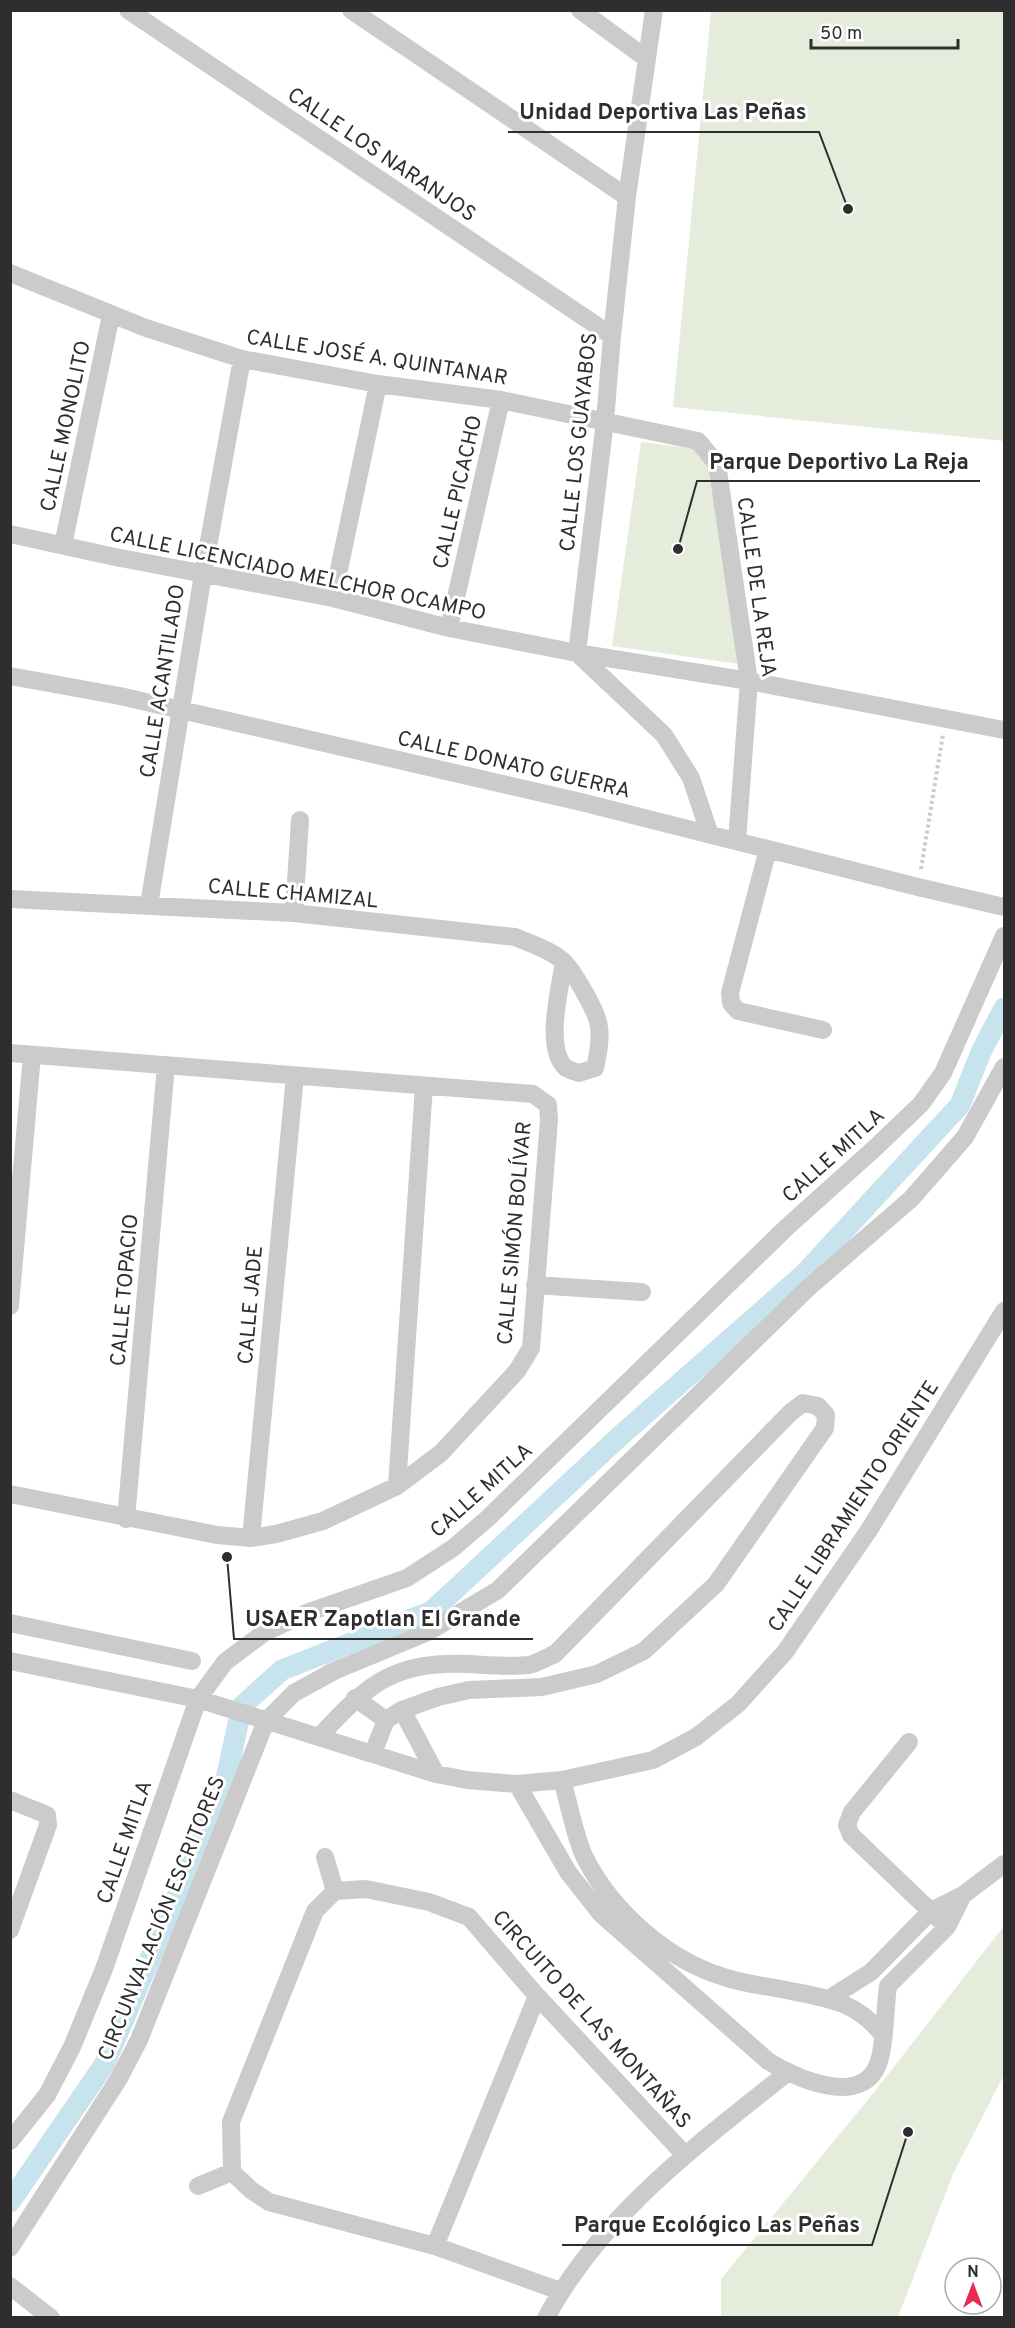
<svg xmlns="http://www.w3.org/2000/svg" width="1015" height="2328" viewBox="0 0 1015 2328" font-family="Overpass,sans-serif">
<style>
.green{fill:#e6ecdb}
.lines{fill:none;stroke-linecap:round;stroke-linejoin:round}
.canal{stroke:#c7e3ed;stroke-width:21}
.path{stroke:#cbcbcb;stroke-width:4;stroke-dasharray:3 3;stroke-linecap:butt}
.minor{stroke:#cbcbcb;stroke-width:18}
.labels{text-anchor:middle;stroke-width:6;stroke-linejoin:round;paint-order:stroke}
.street-label{font-size:21px;fill:#2e2e2e;stroke:#fff}
.leader{fill:none;stroke:#2e2e2e;stroke-width:2}
.callout-dot{fill:#2e2e2e;stroke:#fff;stroke-width:2}
.callout-label{font-size:22px;text-anchor:middle;font-weight:bold;fill:#2e2e2e;stroke:#fff;stroke-width:6;stroke-linejoin:round;paint-order:stroke}
</style>
<rect width="100%" height="100%" fill="#fff"/>
<!-- green -->
<path class="green" d="M711,11H1004V441L673,407Z
M641,442L712,451L753,666L612,646Z
M1004,1926V2075L953,2174L898,2317H721V2279L875,2091Z"/>
<g class="lines">
<!-- canal -->
<path class="canal" d="M10,2202L104,2065L224,1788L242,1706L282,1670L432,1611L619,1437L804,1274L960,1105L981,1052L1004,1008"/>
<!-- path -->
<path class="path" d="M921,869L943,734"/>
<!-- minor -->
<path class="minor" d="M128,10L612,336
M351,10L627,197
M580,10L647,59
M10,273L146,328L242,359L378,384L501,400L698,441L717,464L749,681L737,841
M10,534L115,557L333,598L449,628L577,653L749,681L1004,730
M63,545L111,315
M333,598L378,384
M449,628L501,400
M577,653L605,421L612,336L627,197L654,10
M577,653L664,735L691,778L709,832
M10,676L120,696L581,802L918,887L1004,907
M768,849L730,993L731,1003L738,1011L823,1030
M10,899L294,913L515,937C531,944 551,950 564,962C574,972 598,1013 599,1027C601,1040 598,1055 595,1068L579,1073C575,1072 570,1070 566,1068C544,1049 560,988 564,962
M149,905L203,574L242,359
M294,913L300,820
M10,1053L533,1094L548,1105L549,1120L531,1348L517,1371L441,1453L397,1486L323,1521L276,1534L251,1538L217,1535L10,1494
M535,1285L642,1292
M10,1306L32,1055
M397,1486L424,1086
M126,1519L166,1065
M251,1538L295,1076
M10,1623L192,1661
M10,1661L198,1699L436,1774L467,1780L517,1784L562,1780L653,1760L696,1737L738,1704L785,1652L869,1530L1004,1311
M355,1698L386,1720
M402,1710L436,1774
M319,1737C369,1683 393,1661 469,1664C489,1665 510,1667 529,1665C538,1663 547,1657 555,1654L790,1413L803,1403L818,1406L826,1415L825,1428L716,1584L644,1651L597,1674L542,1687L469,1690L438,1697L402,1710L386,1720L373,1753
M909,1742L852,1812L847,1825L851,1835L947,1927
M562,1780C569,1803 575,1838 585,1858C612,1911 667,1960 724,1977C744,1984 766,1986 786,1990C826,1998 856,2001 882,2034
M517,1784L568,1872L601,1914L768,2061C794,2078 862,2108 878,2064C885,2047 885,2007 888,1986L947,1927L963,1895
M10,1800L47,1815L48,1825L10,1930
M325,1857L335,1891
M830,1998L871,1972L931,1911L963,1895L1004,1864
M10,2141L47,2095L72,2047L104,1969L198,1699L225,1662L265,1632L309,1612L407,1578L453,1548L487,1519L787,1227L875,1148L921,1104L943,1073L1004,936
M198,2186L232,2172
M435,2246L537,1996
M10,2248L118,2080L139,2040L266,1721L294,1693L334,1671L428,1632L498,1590L808,1288L911,1199L965,1137L1004,1067
M10,2286L51,2318
M560,2291L435,2246L269,2202L251,2190L232,2172L231,2122L315,1911L335,1891L366,1889L429,1902L469,1917L537,1996L685,2155
M546,2318C602,2214 697,2145 787,2073"/>
</g>
<g class="labels">
<!-- street labels -->
<g class="street-label">
<text transform="translate(382 154) rotate(34)" y="7">CALLE LOS NARANJOS</text>
<text transform="translate(377 357) rotate(9)" y="7">CALLE JOSÉ A. QUINTANAR</text>
<text transform="translate(65 426) rotate(-78)" y="7">CALLE MONOLITO</text>
<text transform="translate(578 442) rotate(-84)" y="7">CALLE LOS GUAYABOS</text>
<text transform="translate(457 492) rotate(-77)" y="7">CALLE PICACHO</text>
<text transform="translate(298 573) rotate(12)" y="7">CALLE LICENCIADO MELCHOR OCAMPO</text>
<text transform="translate(757 587) rotate(82)" y="7">CALLE DE LA REJA</text>
<text transform="translate(162 681) rotate(-81)" y="7">CALLE ACANTILADO</text>
<text transform="translate(514 764) rotate(13)" y="7">CALLE DONATO GUERRA</text>
<text transform="translate(293 893) rotate(5)" y="7">CALLE CHAMIZAL</text>
<text transform="translate(833 1155) rotate(-42)" y="7">CALLE MITLA</text>
<text transform="translate(514 1233) rotate(-85)" y="7">CALLE SIMÓN BOLÍVAR</text>
<text transform="translate(124 1290) rotate(-85)" y="7">CALLE TOPACIO</text>
<text transform="translate(250 1305) rotate(-85)" y="7">CALLE JADE</text>
<text transform="translate(481 1490) rotate(-42)" y="7">CALLE MITLA</text>
<text transform="translate(853 1506) rotate(-57)" y="7">CALLE LIBRAMIENTO ORIENTE</text>
<text transform="translate(124 1842) rotate(-71)" y="7">CALLE MITLA</text>
<text transform="translate(161 1918) rotate(-68)" y="7">CIRCUNVALACIÓN ESCRITORES</text>
<text transform="translate(592 2019) rotate(48)" y="7">CIRCUITO DE LAS MONTAÑAS</text>
</g>
</g>
<!-- callouts -->
<path class="leader" d="M848 209L819 132H508M678 549L697 481H980M227 1557L234 1639H533M908 2132L872 2245H562"/>
<g class="callout-dot">
<circle cx="848" cy="209" r="6"/>
<circle cx="678" cy="549" r="6"/>
<circle cx="227" cy="1557" r="6"/>
<circle cx="908" cy="2132" r="6"/>
</g>
<g class="callout-label">
<text x="663" y="119">Unidad Deportiva Las Peñas</text>
<text x="839" y="469">Parque Deportivo La Reja</text>
<text x="383" y="1626">USAER Zapotlan El Grande</text>
<text x="717" y="2232">Parque Ecológico Las Peñas</text>
</g>
<!-- border -->
<rect width="1015" height="2328" fill="none" stroke="#2e2e2e" stroke-width="24"/>
<!-- north arrow -->
<g transform="translate(973 2286)"><circle r="28" fill="#ffffff" stroke="#ababab" stroke-width="1.5"/>
<path d="M0-4.5L10 22L0 15L-10 22Z" fill="#eb2a51"/>
<text y="-9" font-size="16" font-weight="bold" text-anchor="middle" fill="#2e2e2e">N</text>
</g>
<!-- scale -->
<path d="M811 39v9h147v-9" fill="none" stroke="#2e2e2e" stroke-width="3"/>
<text x="820" y="39" font-size="18" fill="#2e2e2e" stroke="#ffffff" stroke-width="4.5" paint-order="stroke">50 m</text>
</svg>
